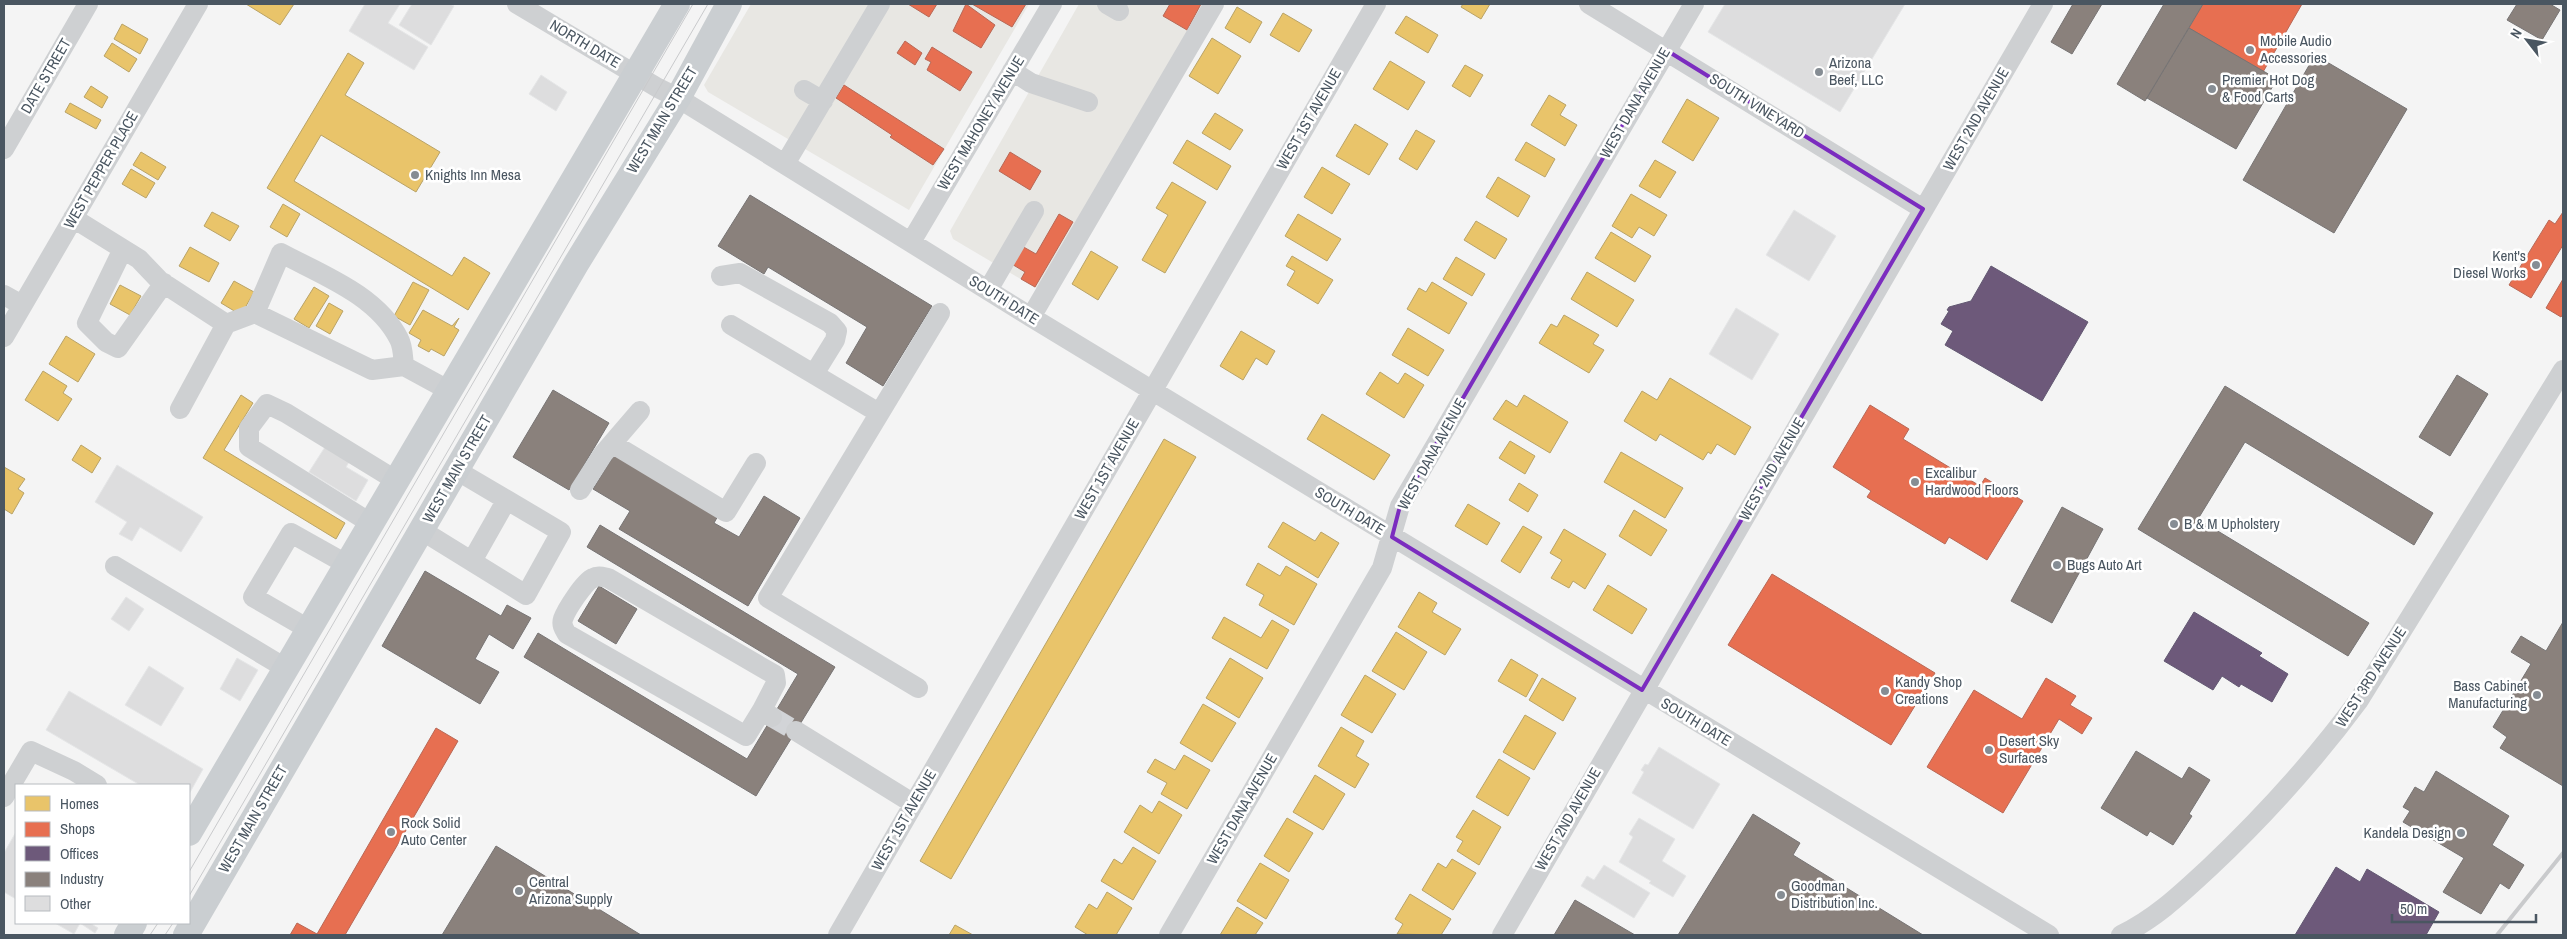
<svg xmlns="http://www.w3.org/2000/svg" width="2567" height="939" viewBox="0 0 2567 939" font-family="'Archivo Narrow',sans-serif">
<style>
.commercial{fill:#e8e7e3}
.homes{fill:#e9c46a;stroke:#b9a367}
.shops{fill:#e76f51;stroke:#b86856}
.offices{fill:#6d597a;stroke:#625872}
.industry{fill:#8a817c;stroke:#777474}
.building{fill:#ddddde;stroke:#e5e6e7}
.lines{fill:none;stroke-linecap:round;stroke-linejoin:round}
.minor-tunnel{stroke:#d2d4d7;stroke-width:20;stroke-dasharray:20 10;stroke-linecap:butt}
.minor{stroke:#ced0d2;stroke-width:20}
.major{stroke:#caced1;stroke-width:26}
.tram{stroke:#c9cacc;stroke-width:1}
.rail{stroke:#c9cacc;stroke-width:4}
.marked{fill:none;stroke:#7b2cbf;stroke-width:4;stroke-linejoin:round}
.poi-dot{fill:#868d94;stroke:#fff;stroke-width:2}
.labels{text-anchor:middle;stroke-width:5;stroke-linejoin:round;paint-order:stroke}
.poi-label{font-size:15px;fill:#4a5661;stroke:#fff;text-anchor:start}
.street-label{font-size:15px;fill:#4a5661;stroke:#fff}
</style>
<rect width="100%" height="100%" fill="#f4f4f4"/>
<!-- commercial -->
<path class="commercial" d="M751,4H1029L909,210L708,92L704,85Z
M1079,4H1207L1039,290L953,239L950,231Z"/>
<!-- homes -->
<path class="homes" d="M246,4H294L280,25Z
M1463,4H1490L1481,19L1461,7Z
M1237,7L1262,22L1250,43L1225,28Z
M1283,13L1312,30L1299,52L1270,35Z
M1406,16L1438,35L1428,53L1395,33Z
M122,24L148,39L140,54L114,39Z
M1212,38L1241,56L1218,94L1189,76Z
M112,43L137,59L129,72L104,56Z
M348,53L364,63L345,95L440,152L416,192L321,135L294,181L452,276L464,257L490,273L468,310L267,188Z
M1390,61L1425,82L1408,110L1373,89Z
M1465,65L1483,75L1470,97L1452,86Z
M91,86L108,97L102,108L84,97Z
M1549,95L1566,105L1560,115L1577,125L1565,146L1531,125Z
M1687,99L1719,118L1693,161L1662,142Z
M70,103L101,120L96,129L65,112Z
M1215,113L1243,130L1230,150L1202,133Z
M1355,124L1388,144L1369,175L1336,156Z
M1416,130L1435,141L1417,170L1399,159Z
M1187,140L1231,166L1217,190L1173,163Z
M1526,142L1555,159L1545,177L1515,160Z
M141,152L166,167L158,180L133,165Z
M1655,160L1676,172L1660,198L1639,186Z
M1322,167L1350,184L1332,214L1304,197Z
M131,169L155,183L146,198L122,184Z
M1498,177L1530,196L1518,217L1486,197Z
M1172,182L1206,202L1165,273L1142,260L1168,215L1156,208Z
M1631,194L1667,215L1654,236L1639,227L1632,238L1612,226Z
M283,204L300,214L287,237L270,227Z
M212,212L239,226L230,241L204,226Z
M1298,214L1341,239L1327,261L1285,236Z
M1476,221L1507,239L1495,259L1464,240Z
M1611,232L1651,256L1635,282L1595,258Z
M190,247L219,263L209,282L179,266Z
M1091,251L1118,267L1098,300L1072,284Z
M1292,256L1333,280L1318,304L1287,285L1295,271L1286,266Z
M1456,257L1485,274L1472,296L1443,279Z
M1587,272L1634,300L1617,327L1571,299Z
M234,281L254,292L241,315L221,303Z
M413,282L429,290L410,325L394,316Z
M1432,282L1467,303L1449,334L1407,309L1419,288L1426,292Z
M120,285L141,296L130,315L110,304Z
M314,287L329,296L309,328L294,319Z
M329,303L343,311L330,334L316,326Z
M423,310L452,326L459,318L454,327L459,330L444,356L431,349L429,352L418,346L421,340L409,333Z
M1564,315L1599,335L1593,344L1604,350L1589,373L1539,343L1551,324L1557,327Z
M1408,328L1444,350L1428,376L1392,355Z
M1241,331L1275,351L1267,365L1256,358L1243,380L1220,366Z
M66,336L95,354L78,382L49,364Z
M43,371L67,386L63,393L72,399L58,421L25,400Z
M1380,372L1398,384L1405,373L1424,385L1404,418L1366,394Z
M1670,378L1751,427L1735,455L1717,444L1711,454L1708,452L1703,460L1660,434L1656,441L1624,421L1642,391L1657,400Z
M241,395L253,403L224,450L345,523L336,539L203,458Z
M1524,395L1568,422L1550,453L1493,419L1506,400L1517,407Z
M1322,414L1390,455L1374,480L1307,439Z
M1164,439L1196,457L951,879L920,861Z
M1510,441L1535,456L1525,474L1499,458Z
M81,445L101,458L92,473L72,460Z
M1621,452L1683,488L1665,518L1604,482Z
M4,467L25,479L18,489L24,493L12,514L4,509Z
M1519,483L1538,495L1528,512L1509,500Z
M1468,504L1500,523L1487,545L1455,526Z
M1634,510L1667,530L1651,556L1619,536Z
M1283,522L1315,541L1321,532L1339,543L1318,578L1268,547Z
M1523,526L1542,537L1520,573L1501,561Z
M1564,529L1606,554L1585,589L1573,581L1569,588L1551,578L1562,560L1550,553Z
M1258,563L1280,576L1286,566L1317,584L1294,625L1259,605L1264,595L1246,585Z
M1608,585L1647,609L1632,634L1593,610Z
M1419,592L1437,603L1432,612L1461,629L1445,655L1398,627Z
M1224,617L1261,638L1272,620L1289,630L1267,669L1212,638Z
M1396,632L1427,652L1404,690L1372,671Z
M1230,658L1263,678L1239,718L1206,698Z
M1511,659L1538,675L1526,697L1498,681Z
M1365,675L1396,694L1372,733L1341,715Z
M1542,678L1576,698L1563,721L1529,700Z
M1203,704L1236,723L1212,762L1180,743Z
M1525,715L1556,733L1534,770L1503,752Z
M1341,727L1364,741L1356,756L1369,764L1355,788L1318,766Z
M1184,755L1210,770L1187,809L1161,794L1167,783L1147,772L1155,759L1175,770Z
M1499,759L1530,778L1508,816L1476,797Z
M1315,775L1345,794L1323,830L1293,812Z
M1159,801L1182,815L1159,854L1124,832L1140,805L1152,813Z
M1473,810L1501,827L1479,865L1457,851L1463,841L1456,837Z
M1287,818L1313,833L1289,872L1264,856Z
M1133,847L1156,861L1133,900L1101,881L1114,859L1122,864Z
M1452,859L1476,873L1453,910L1422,890L1438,863L1446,868Z
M1260,863L1289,880L1266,919L1237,901Z
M1107,892L1132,908L1116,935H1088L1075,927L1089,904L1097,909Z
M1410,894L1451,919L1441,935L1397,934L1403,924L1395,919Z
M1237,907L1263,923L1255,935H1220Z
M955,925L973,935H949Z"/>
<!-- shops -->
<path class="shops" d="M908,4H937L929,17Z
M966,4L995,25L981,48L953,31Z
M972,4H1026L1012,27Z
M1170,4H1201L1187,30L1163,16Z
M2203,4H2302L2263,72L2189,28Z
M905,41L922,53L915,65L897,53Z
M932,47L972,72L960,91L927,70L931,62L925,59Z
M844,85L944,149L933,165L890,137L892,135L836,98Z
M1010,152L1041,171L1030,190L999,171Z
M2563,212V245L2531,298L2509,285L2549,220L2555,224Z
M1059,214L1073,222L1035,287L1021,279L1025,272L1010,263L1020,245L1036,254Z
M2563,279V314L2561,317L2546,308Z
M1870,405L1909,429L1903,439L1980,486L1985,478L2023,501L1987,560L1949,537L1945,544L1867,497L1871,491L1833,467Z
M1772,574L1935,673L1891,745L1728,645Z
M2046,678L2076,696L2070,705L2092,718L2082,734L2059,719L2003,813L1927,767L1974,690L2022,719Z
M436,728L458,741L345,935H290L297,923L317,934Z"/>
<!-- offices -->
<path class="offices" d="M1991,266L2088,322L2042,401L1945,345L1953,331L1941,324L1949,311L1947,310L1949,307L1971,301Z
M2194,612L2262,653L2259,656L2288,674L2272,702L2241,684L2239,687L2222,676L2213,690L2164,661Z
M2336,867L2360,882L2367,869L2439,912L2426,935H2295Z"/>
<!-- industry -->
<path class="industry" d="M2073,4H2102L2072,54L2051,42Z
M2164,4H2203L2145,101L2117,84Z
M2517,4H2550L2560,10L2542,40L2507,20Z
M2189,28L2277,79L2236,149L2147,98Z
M2315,55L2407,109L2334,233L2243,180Z
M750,195L932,306L883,386L846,363L867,327L768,267L764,274L718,246Z
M2457,375L2488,394L2450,456L2419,437Z
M2225,386L2433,513L2414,545L2245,442L2198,519L2369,623L2348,656L2138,529Z
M553,390L609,423L569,490L513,457Z
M616,452L719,514L714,523L739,537L764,496L800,518L748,606L619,529L630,511L593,489Z
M2062,507L2103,529L2052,623L2011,601Z
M600,525L835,667L756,796L524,657L538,633L747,759L798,674L587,547Z
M425,571L501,616L507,605L531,618L513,649L489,634L475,659L499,672L480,704L382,646Z
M599,586L637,609L616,644L578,621Z
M2563,622V786L2500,748L2507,737L2493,727L2531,664L2511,652L2521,636L2546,651Z
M2136,751L2182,779L2189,767L2210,780L2189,814L2192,816L2173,845L2150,831L2147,836L2101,808Z
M2436,771L2509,816L2492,845L2524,865L2509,889L2500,883L2481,914L2443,892L2464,858L2403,822L2410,811L2403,807L2415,787L2424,792Z
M1753,814L1800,843L1793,855L1923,935H1678Z
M496,846L641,935H442Z
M1575,900L1635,935H1554Z"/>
<!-- building -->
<path class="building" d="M365,4H400L388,23L428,47L414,70L349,31Z
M412,4H450L454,6L431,45L399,25Z
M1725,4H1905L1840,112L1708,32Z
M541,75L567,92L556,111L529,94Z
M1794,210L1836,236L1809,281L1766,255Z
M1736,308L1779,334L1752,380L1709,354Z
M325,447L349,462L346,467L368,480L356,501L309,472Z
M117,465L203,517L181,552L140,527L132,541L119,534L127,522L95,502Z
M126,597L144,609L129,631L111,619Z
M237,658L258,670L240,701L220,689Z
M149,666L184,688L161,726L125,705Z
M69,691L203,769L189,794V785H140L46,730Z
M1659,747L1720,784L1693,829L1632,793L1644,772L1641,770L1645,764L1648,765Z
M1639,818L1675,839L1662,861L1686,876L1673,897L1649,883L1651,881L1619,862L1633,837L1629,834Z
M16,832V899L4,892V853Z
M1604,865L1650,893L1634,918L1581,886L1587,876L1594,880Z
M55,923H90L98,928L95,933L80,923L74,934Z"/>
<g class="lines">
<!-- minor-tunnel -->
<path class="minor-tunnel" d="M772,717L796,731"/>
<!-- minor -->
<path class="minor" d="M517,4L658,88L678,98L1031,317L2049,935
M1107,4L1119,11
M1589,4L1923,209
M1012,71L1031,83L1088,102
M804,90L823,101
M4,149L88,4
M785,164L880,4
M73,218L139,259L160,281L226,324L255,313
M911,242L1052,4
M123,249L87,323L106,342L118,348L164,283
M721,276L740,273L830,323L837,331L835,340L814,374
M988,290L1034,211
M4,295L22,305
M1031,317L1214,4
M731,325L879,413
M4,337L198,4
M404,366C403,357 403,346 399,339C377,295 322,275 281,253L255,313L372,370L404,366L450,391
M180,409L226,324
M613,444L726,512L756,463
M580,490L603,454L640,411
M372,524L249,447V428L267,404L286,413L397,481
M421,530L526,595L561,532L456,470
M472,561L506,501
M115,566L287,669
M310,630L253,597L291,533L348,565
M918,688L768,598L940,313
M762,710L776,683L775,675L608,578C603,577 598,575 593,578C584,582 566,610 563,619C561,625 564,629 567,634L746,736L762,710L772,717
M796,731L914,804
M4,797L31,751L74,771L97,785
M838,935L1376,4
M1169,935L1382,568L1400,506L1694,4
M1502,935L2043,4
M2121,935C2155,919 2182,893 2209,868C2264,816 2314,761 2359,700L2563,370"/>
<!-- major -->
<path class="major" d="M189,833L677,4
M127,935L134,923
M186,935L576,264L678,98L729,4"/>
<!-- tram -->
<path class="tram" d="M189,872L693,4
M189,896L708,4
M150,935L158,923
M165,935L173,923"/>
<!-- rail -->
<path class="rail" d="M2497,935L2563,853"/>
</g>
<!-- marked area -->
<path class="marked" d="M1666,50L1923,209L1642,690L1392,537L1400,506Z"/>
<!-- markers -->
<g class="poi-dot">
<circle cx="2250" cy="50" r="5"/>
<circle cx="1819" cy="72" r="5"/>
<circle cx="2212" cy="89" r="5"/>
<circle cx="415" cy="175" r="5"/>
<circle cx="2536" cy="265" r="5"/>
<circle cx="1915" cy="482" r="5"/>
<circle cx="2174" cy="524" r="5"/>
<circle cx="2057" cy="565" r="5"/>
<circle cx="1885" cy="691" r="5"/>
<circle cx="2537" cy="695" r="5"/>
<circle cx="1989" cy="750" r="5"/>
<circle cx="391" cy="832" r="5"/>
<circle cx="2461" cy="833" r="5"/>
<circle cx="519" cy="891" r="5"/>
<circle cx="1781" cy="895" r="5"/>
</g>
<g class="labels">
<!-- poi labels -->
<g class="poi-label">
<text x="2260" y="46">Mobile Audio<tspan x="2260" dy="17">Accessories</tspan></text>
<text x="1829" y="68">Arizona<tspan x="1829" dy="17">Beef, LLC</tspan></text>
<text x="2222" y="85">Premier Hot Dog<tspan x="2222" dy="17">&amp; Food Carts</tspan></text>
<text x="425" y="180">Knights Inn Mesa</text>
<text x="2526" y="261" text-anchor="end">Kent's<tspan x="2526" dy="17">Diesel Works</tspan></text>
<text x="1925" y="478">Excalibur<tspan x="1925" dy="17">Hardwood Floors</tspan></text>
<text x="2184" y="529">B &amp; M Upholstery</text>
<text x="2067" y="570">Bugs Auto Art</text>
<text x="1895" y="687">Kandy Shop<tspan x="1895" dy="17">Creations</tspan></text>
<text x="2527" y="691" text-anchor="end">Bass Cabinet<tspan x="2527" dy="17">Manufacturing</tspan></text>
<text x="1999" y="746">Desert Sky<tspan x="1999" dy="17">Surfaces</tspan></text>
<text x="401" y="828">Rock Solid<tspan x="401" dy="17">Auto Center</tspan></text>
<text x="2451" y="838" text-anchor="end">Kandela Design</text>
<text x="529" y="887">Central<tspan x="529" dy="17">Arizona Supply</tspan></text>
<text x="1791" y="891">Goodman<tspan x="1791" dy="17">Distribution Inc.</tspan></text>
</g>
<!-- street labels -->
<g class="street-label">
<text transform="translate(585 44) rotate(31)" y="5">NORTH DATE</text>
<text transform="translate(46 76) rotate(-60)" y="5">DATE STREET</text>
<text transform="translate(1635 103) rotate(-60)" y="5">WEST DANA AVENUE</text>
<text transform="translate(1757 106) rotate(32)" y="5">SOUTH VINEYARD</text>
<text transform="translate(1309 119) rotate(-60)" y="5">WEST 1ST AVENUE</text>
<text transform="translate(1976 119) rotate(-60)" y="5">WEST 2ND AVENUE</text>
<text transform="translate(662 120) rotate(-59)" y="5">WEST MAIN STREET</text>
<text transform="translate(981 123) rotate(-59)" y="5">WEST MAHONEY AVENUE</text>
<text transform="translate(101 170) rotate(-60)" y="5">WEST PEPPER PLACE</text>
<text transform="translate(1004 300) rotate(32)" y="5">SOUTH DATE</text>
<text transform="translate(1432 454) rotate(-61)" y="5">WEST DANA AVENUE</text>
<text transform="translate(457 469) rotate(-60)" y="5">WEST MAIN STREET</text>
<text transform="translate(1107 469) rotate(-60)" y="5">WEST 1ST AVENUE</text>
<text transform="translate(1772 469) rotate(-60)" y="5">WEST 2ND AVENUE</text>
<text transform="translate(1350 511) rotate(31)" y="5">SOUTH DATE</text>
<text transform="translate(2371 677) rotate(-57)" y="5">WEST 3RD AVENUE</text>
<text transform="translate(1696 722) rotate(31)" y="5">SOUTH DATE</text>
<text transform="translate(1242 809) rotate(-60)" y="5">WEST DANA AVENUE</text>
<text transform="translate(253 819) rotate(-60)" y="5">WEST MAIN STREET</text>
<text transform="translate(1568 819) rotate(-60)" y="5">WEST 2ND AVENUE</text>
<text transform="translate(904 820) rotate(-60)" y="5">WEST 1ST AVENUE</text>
</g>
</g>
<!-- border -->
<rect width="2567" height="939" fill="none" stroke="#4a5661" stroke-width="10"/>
<!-- legend -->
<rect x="15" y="784" width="175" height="140" fill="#ffffff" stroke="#b7bbc0"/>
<rect x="25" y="796" width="25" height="15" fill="#e9c46a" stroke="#b7bbc0"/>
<text x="60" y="809" font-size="15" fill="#4a5661">Homes</text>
<rect x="25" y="822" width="25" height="15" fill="#e76f51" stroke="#b7bbc0"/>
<text x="60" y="834" font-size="15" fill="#4a5661">Shops</text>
<rect x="25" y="846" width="25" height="15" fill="#6d597a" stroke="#b7bbc0"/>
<text x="60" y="859" font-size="15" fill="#4a5661">Offices</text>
<rect x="25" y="872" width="25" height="15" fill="#8a817c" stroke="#b7bbc0"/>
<text x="60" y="884" font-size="15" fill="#4a5661">Industry</text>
<rect x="25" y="896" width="25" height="15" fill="#ddddde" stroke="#b7bbc0"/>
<text x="60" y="909" font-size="15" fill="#4a5661">Other</text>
<!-- north arrow -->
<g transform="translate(2527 40) rotate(301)" stroke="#ffffff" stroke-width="4" paint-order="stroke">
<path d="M0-4L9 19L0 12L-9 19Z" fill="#4a5661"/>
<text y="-8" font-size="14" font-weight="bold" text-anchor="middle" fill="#4a5661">N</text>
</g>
<!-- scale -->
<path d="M2392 914v8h144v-8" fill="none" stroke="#4a5661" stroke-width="2.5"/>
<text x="2400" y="914" font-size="15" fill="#4a5661" stroke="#ffffff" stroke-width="4" paint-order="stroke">50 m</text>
</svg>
